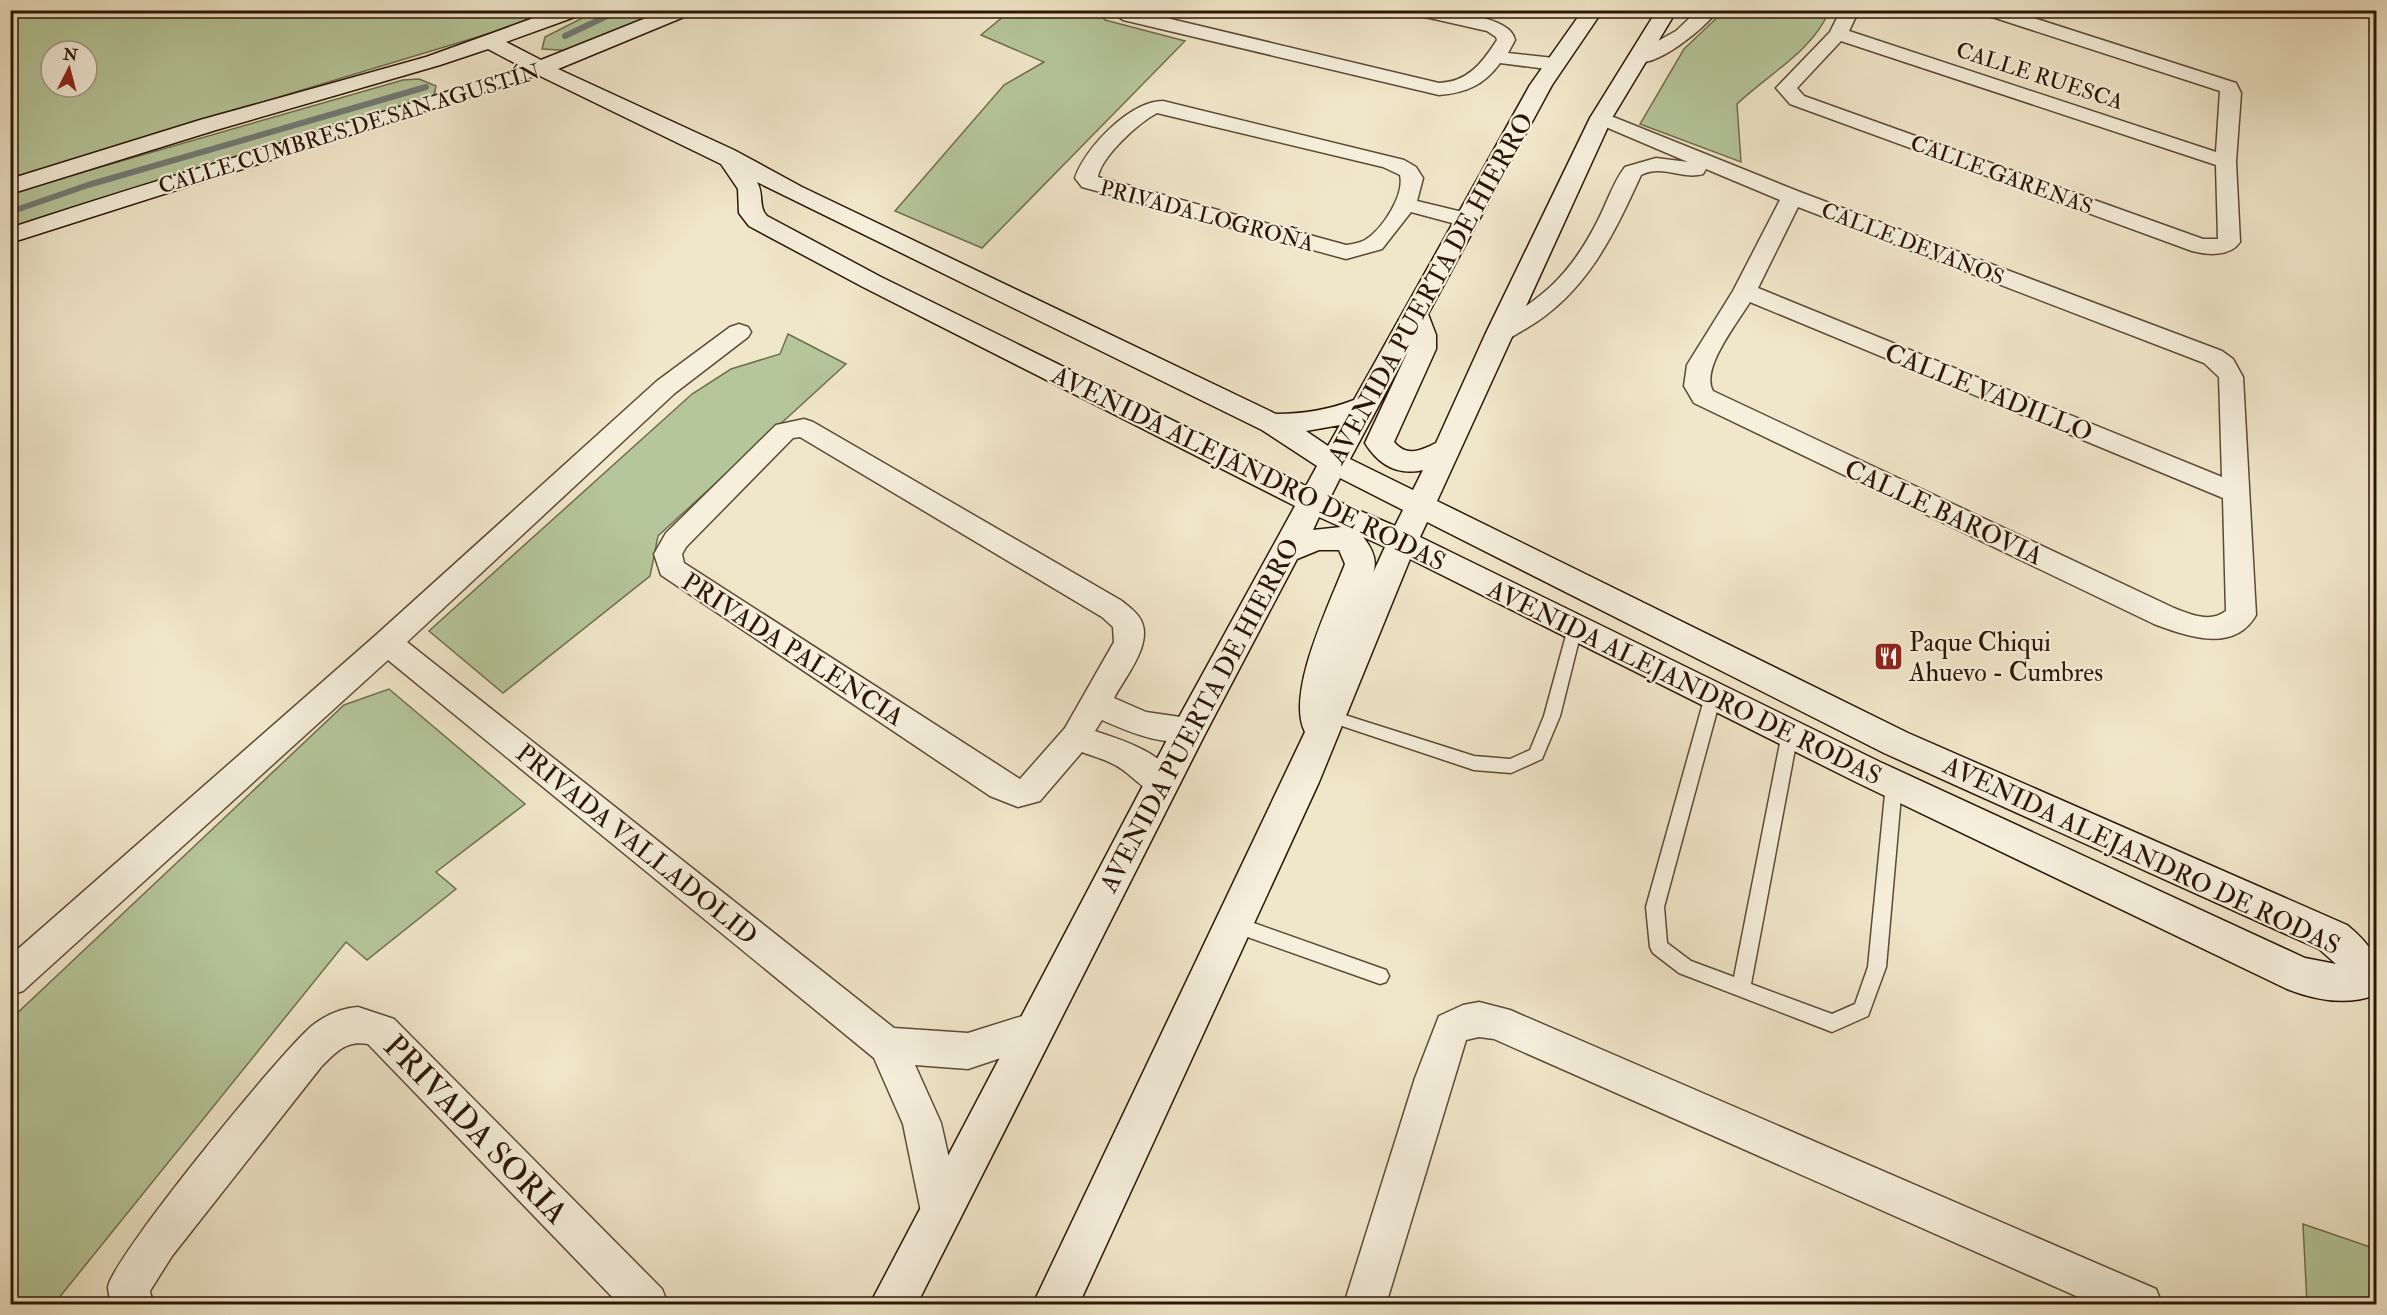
<svg xmlns="http://www.w3.org/2000/svg" width="2387" height="1315" viewBox="0 0 2387 1315" font-family="'IM FELL Double Pica',serif">
<style>
.green{fill:#b5c69a;stroke:#706e50;stroke-width:1.5;fill-rule:evenodd}
.lines{fill:none;stroke-linecap:round;stroke-linejoin:round}
.stream{stroke:#727a76;stroke-width:6}
.lane-casing{stroke:#5d4a36;stroke-width:3}
.street-casing{stroke:#5d4a36;stroke-width:3}
.secondary-casing{stroke:#2c1605;stroke-width:3}
.lane{fill:#f5efdc;fill-rule:evenodd}
.street{fill:#f5efdc;fill-rule:evenodd}
.secondary{fill:#f5efdc;fill-rule:evenodd}
.labels{text-anchor:middle;stroke-width:4.5;stroke-linejoin:round;paint-order:stroke}
.far-street-label{font-size:22px;fill:#2c1605;stroke:#f5efdc}
.street-label{font-size:26px;fill:#2c1605;stroke:#f5efdc}
.poi-label{font-size:26px;fill:#2c1605;stroke:#f5efdc;text-anchor:start}
.near-street-label{font-size:32px;fill:#2c1605;stroke:#f5efdc}
</style>
<rect width="100%" height="100%" fill="#f0e6c9"/>
<filter id="stains"><feTurbulence type="fractalNoise" baseFrequency=".00333" numOctaves="4"/><feColorMatrix values="0 0 0 0 .2 0 0 0 0 .09 0 0 0 0 .02 0 0 0 .5 -.17"/></filter>
<radialGradient id="worn" r=".72"><stop offset=".6" stop-color="#630" stop-opacity="0"/><stop offset="1" stop-color="#630" stop-opacity=".3"/></radialGradient>
<!-- green -->
<path class="green" d="M1725,10L1829,11C1813,51 1767,75 1737,104L1741,162L1640,124L1684,49Z
M11,11H549L494,32L11,178ZM51,51H87V87H51Z
M596,11H661L576,51L542,49L545,37Z
M1010,11H1098L1105,20L1185,41L982,248L895,211L1004,85L1044,62L981,35Z
M419,79L436,86L434,96L425,103L187,171L11,228L10,193L403,80Z
M788,334L846,364L658,536L650,576L503,693L429,631L692,394L731,369L780,354Z
M389,689L525,804L436,872L456,889L367,960L346,942L54,1304H11V1019L344,705Z
M2303,1224L2376,1249V1304H2307Z"/>
<g class="lines">
<!-- stream -->
<path class="stream" d="M565,36L620,10
M10,212L88,185L426,87"/>
<defs>
<path id="lane" d="M1575,622L1582,628L1560,716L1542,759L1511,773L1474,770L1324,720L1321,716L1324,712L1329,710L1474,756L1510,759L1530,750L1544,716L1568,628Z
M1713,690L1718,692L1721,696L1664,907L1667,943L1691,961L1734,977L1782,733L1784,728H1796L1798,733L1751,984L1832,1014L1855,1004L1868,967L1886,784L1888,779L1894,777L1900,779L1902,784L1886,967L1868,1016L1832,1032L1679,973L1653,953L1650,947L1646,907L1705,696L1708,692Z
M1234,916L1386,970L1389,976L1386,982L1380,984L1228,930L1225,924L1228,918Z"/>
<path id="street" d="M1111,10H1133L1439,83C1468,82 1482,63 1497,40L1496,37L1487,31L1412,14L1409,10C1432,10 1511,13 1515,40L1508,53L1554,58L1564,64L1554,70L1500,63C1484,85 1466,93 1439,95L1123,20Z
M1698,10H1718C1705,28 1657,68 1634,62L1631,58L1634,54L1676,31Z
M1841,10H1859L1849,31L2216,152L2220,91L1983,14L1980,10H2009L2236,83L2241,93L2236,162L2240,242C2230,257 2207,255 2192,251L1790,104L1776,88L1830,32ZM1841,41L2216,165L2218,239H2203L1804,96L1797,88Z
M1163,101L1404,160L1416,167L1423,178L1417,201L1475,215L1478,220L1475,225L1467,227L1411,212L1382,249L1346,259L1082,187L1075,178C1085,148 1130,101 1163,101ZM1157,113L1383,167L1400,175C1405,195 1382,230 1365,240C1359,243 1353,244 1346,245L1098,177C1101,157 1138,123 1157,113Z
M1601,112L1800,192L2222,351L2233,359L2243,377L2256,615C2234,654 2186,636 2154,624L1694,403L1684,386L1687,365L1733,291L1780,200L1706,169L1703,174C1682,180 1663,164 1641,175C1613,236 1587,292 1527,328C1514,335 1505,344 1489,340L1486,335L1489,330C1541,298 1567,280 1596,224C1606,206 1612,184 1625,167L1656,158L1688,162L1594,122L1591,118L1594,114ZM1798,207L2204,363L2219,377L2222,477L1758,288ZM1750,302L2223,498L2226,611C2210,623 2192,615 2174,608L1713,391C1700,369 1738,322 1750,302Z
M739,324L748,327L751,332L748,337L675,393L407,642L894,1028L968,1033L1035,1012L1048,1018L1053,1030L1048,1042L968,1069L915,1065L941,1123L961,1212L955,1226L941,1232L927,1226L921,1212L903,1124L874,1058L388,660L23,991L10,995V956L376,635L657,381L730,327Z
M804,419L813,422L1122,601C1128,606 1135,611 1139,617C1156,641 1125,677 1114,698L1146,712L1201,720L1206,729L1201,738C1169,749 1131,733 1102,720L1095,731C1125,741 1164,753 1179,783L1174,793C1148,802 1135,774 1113,764C1104,759 1092,756 1082,752L1040,801L1018,807L990,796L661,575L654,554L666,533L776,425ZM800,437L1102,617L1113,627L1114,642L1065,728L1020,779L684,563L682,554L686,547L793,438Z
M1479,1002L1510,1010L2156,1289L2162,1304H2094L1494,1039L1479,1037L1466,1040L1386,1304H1344L1415,1078L1439,1016L1463,1005Z
M358,1007L394,1019L662,1289L668,1304H619L368,1044C346,1040 336,1052 321,1067L172,1256L150,1291L153,1304H111C110,1299 108,1292 108,1287C113,1257 283,1049 313,1025C326,1015 342,1008 358,1007Z"/>
<path id="secondary" d="M556,10H586L583,14L506,42L541,60L666,10H694L691,14L558,69L734,150L802,187L1276,414C1304,414 1328,410 1354,400L1530,85L1583,10H1603L1552,85L1428,314L1436,335V349L1394,442C1407,457 1420,451 1436,443L1485,335L1590,118L1657,10H1677L1612,118L1437,501L1908,733L2347,925C2370,944 2386,963 2375,995C2346,1006 2315,1000 2287,989L1856,782L1410,559L1319,782L1079,1304H1033L1305,732C1285,694 1330,603 1345,564L1339,550H1319L1297,559L1204,736L917,1304H870L1178,719L1295,506L863,287L749,226L739,213L738,189L721,164L538,75L10,243V228C180,171 353,125 522,67L488,49L440,65L216,130L10,194V179L200,120L426,57ZM757,182L1262,430L1317,466L1306,486L881,277L767,216C758,207 764,193 757,182ZM1409,349L1365,443C1378,464 1397,476 1423,470L1413,490L1350,459ZM1340,425L1328,446L1306,431ZM1340,478L1403,510L1395,526L1330,498ZM1319,517L1341,527L1313,530ZM1427,522L1884,753L2319,949L2336,964L2305,958L1880,762L1420,537ZM1363,537L1385,547L1373,573C1378,560 1372,548 1363,537Z"/>
</defs>
<!-- lane casing -->
<use href="#lane" class="lane-casing"/>
<!-- street casing -->
<use href="#street" class="street-casing"/>
<!-- secondary casing -->
<use href="#secondary" class="secondary-casing"/>
<!-- lane -->
<use href="#lane" class="lane"/>
<!-- street -->
<use href="#street" class="street"/>
<!-- secondary -->
<use href="#secondary" class="secondary"/>
</g>
<!-- icons -->
<defs>
<symbol id="restaurant-square" viewBox="-11 -11 22 22"><rect x="-9" y="-9" width="18" height="18" rx="4" fill="#8f2418" stroke="#f5efdc"/><path d="M-5-6h1v4h1v-4h1v4h1v-4h1v5L-1.5 .5V6h-2V.5L-5-1ZM5-6V6H3V1.5H1.5Q1.5-4 5-6Z" fill="#fff"/></symbol>
</defs>
<g fill-rule="evenodd">
<use href="#restaurant-square" x="1872" y="640" width="33" height="33"/>
</g>
<g class="labels">
<!-- far-street labels -->
<g class="far-street-label">
<text transform="translate(2040 75) rotate(18)" y="8">CALLE RUESCA</text>
<text transform="translate(349 128) rotate(-17)" y="8">CALLE CUMBRES DE SAN AGUSTÍN</text>
<text transform="translate(2002 174) rotate(20)" y="8">CALLE GARENAS</text>
<text transform="translate(1207 215) rotate(15)" y="8">PRIVADA LOGROÑA</text>
<text transform="translate(1913 243) rotate(21)" y="8">CALLE DEVANOS</text>
</g>
<!-- street labels -->
<g class="street-label">
<text transform="translate(1430 288) rotate(-61)" y="9">AVENIDA PUERTA DE HIERRO</text>
<text transform="translate(1989 392) rotate(22)" y="9">CALLE VADILLO</text>
<text transform="translate(1249 468) rotate(26)" y="9">AVENIDA ALEJANDRO DE RODAS</text>
<text transform="translate(1944 512) rotate(25)" y="9">CALLE BAROVIA</text>
<text transform="translate(793 649) rotate(33)" y="9">PRIVADA PALENCIA</text>
<text transform="translate(1685 682) rotate(26)" y="9">AVENIDA ALEJANDRO DE RODAS</text>
<text transform="translate(1199 715) rotate(-62)" y="9">AVENIDA PUERTA DE HIERRO</text>
<text transform="translate(637 844) rotate(39)" y="9">PRIVADA VALLADOLID</text>
<text transform="translate(2142 855) rotate(25)" y="9">AVENIDA ALEJANDRO DE RODAS</text>
</g>
<!-- poi labels -->
<g class="poi-label">
<text x="1909" y="651">Paque Chiqui<tspan x="1909" dy="30">Ahuevo - Cumbres</tspan></text>
</g>
<!-- near-street labels -->
<g class="near-street-label">
<text transform="translate(476 1129) rotate(46)" y="11">PRIVADA SORIA</text>
</g>
</g>
<!-- margin -->
<rect width="2387" height="1315" fill="none" stroke="#f0e6c9" stroke-width="36"/>
<rect x="12" y="12" width="2363" height="1291" fill="none" stroke="#2c1605" stroke-width="3"/>
<rect x="18" y="18" width="2351" height="1279" fill="none" stroke="#2c1605" stroke-width="1.5"/>
<!-- north arrow -->
<g transform="translate(69 69) rotate(6)"><circle r="28" fill="#f5efdc" stroke="#a59886" stroke-width="1.5"/>
<path d="M0-4.5L10 22L0 15L-10 22Z" fill="#8f2418"/>
<text y="-9" font-size="16" font-weight="bold" text-anchor="middle" fill="#2c1605">N</text>
</g>
<rect width="100%" height="100%" filter="url(#stains)"/>
<rect width="100%" height="100%" fill="url(#worn)"/>
</svg>
